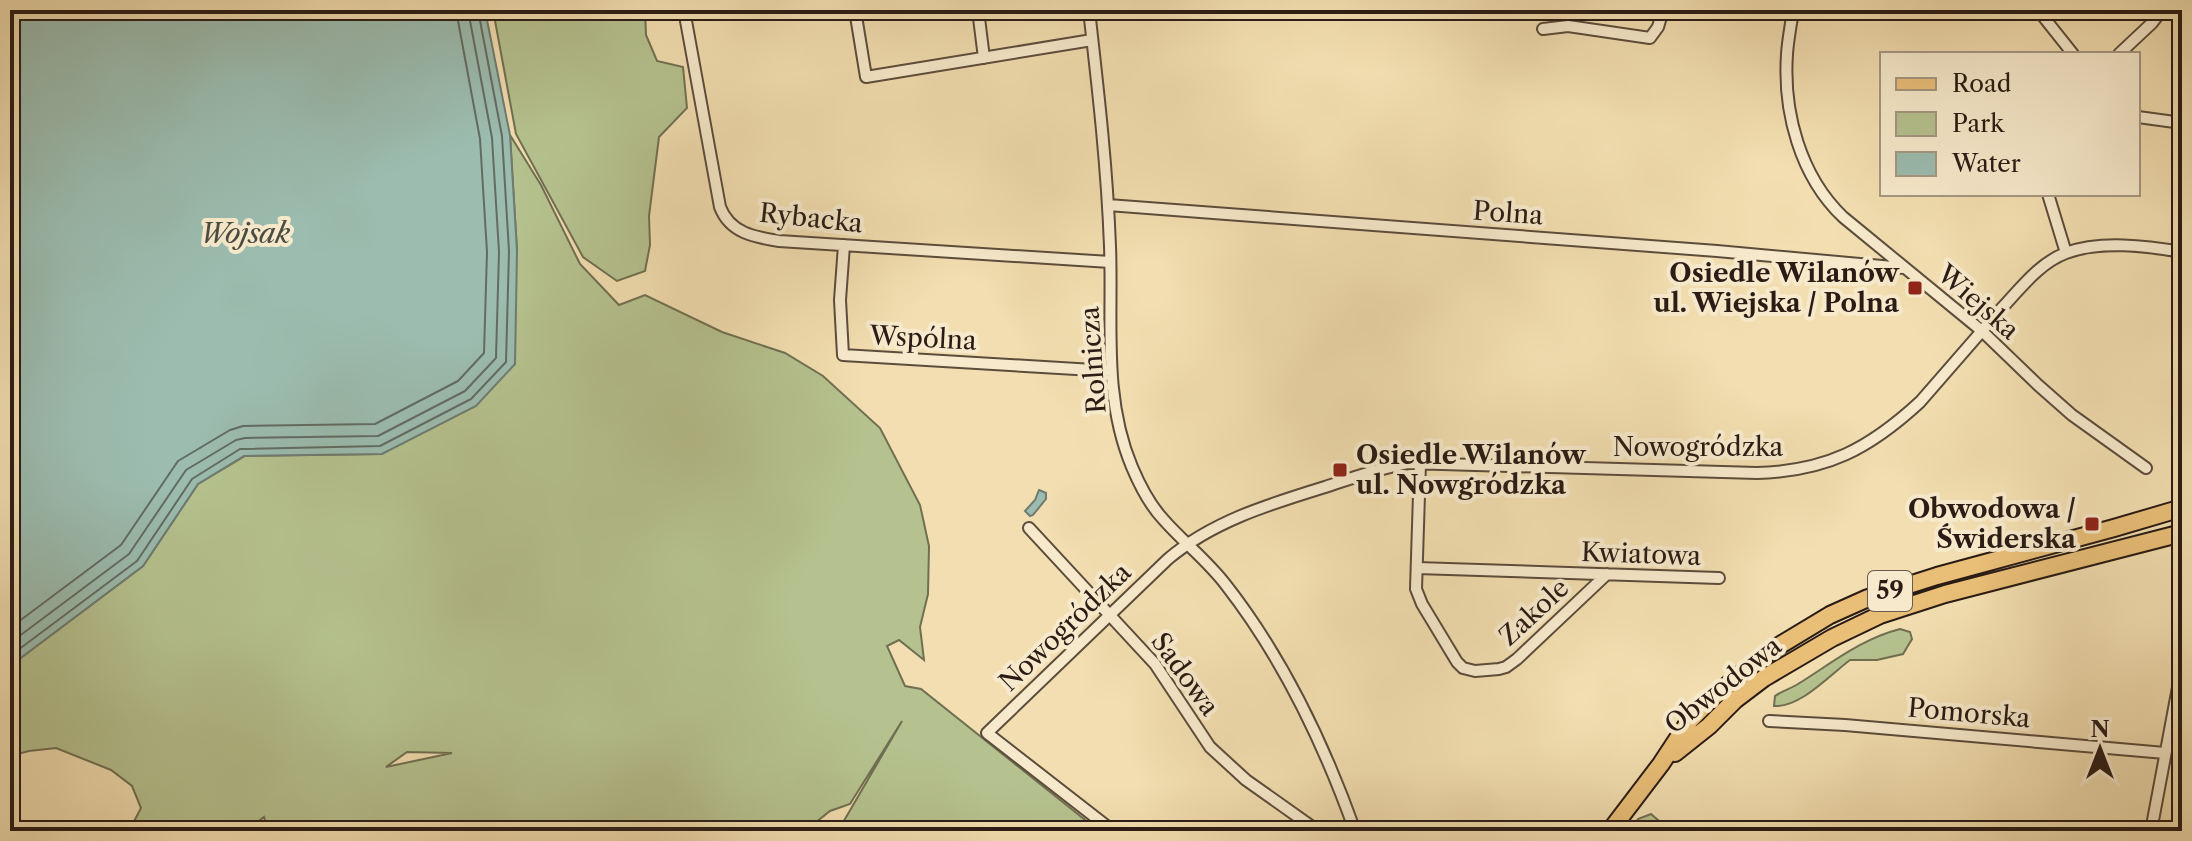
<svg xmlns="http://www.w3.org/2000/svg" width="2192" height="841" viewBox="0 0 2192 841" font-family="'Libre Caslon Text',serif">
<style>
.green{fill:#b5c28f;stroke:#706f52;stroke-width:2;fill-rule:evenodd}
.water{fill:#9bbcaf;stroke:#6e7c71;stroke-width:2}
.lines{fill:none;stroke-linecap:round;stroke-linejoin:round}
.shore{stroke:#626c62;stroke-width:2}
.minor-casing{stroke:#5c4c3c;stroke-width:14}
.primary-casing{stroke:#2a1c15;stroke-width:20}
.minor{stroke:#f7eacc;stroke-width:10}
.primary{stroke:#e9bf78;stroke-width:16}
.poi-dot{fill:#8f2418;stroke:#f7eacc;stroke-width:3}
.labels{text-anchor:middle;stroke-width:8;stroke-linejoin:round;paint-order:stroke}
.shield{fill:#f7eacc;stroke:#685a4c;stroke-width:2}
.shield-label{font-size:24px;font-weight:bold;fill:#2a1c15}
.street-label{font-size:26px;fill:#2a1c15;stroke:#f7eacc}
.poi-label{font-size:26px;font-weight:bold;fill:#2a1c15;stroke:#f7eacc;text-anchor:end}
.water-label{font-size:28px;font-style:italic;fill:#4c4c43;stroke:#f7eacc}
</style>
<rect width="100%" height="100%" fill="#f2deb0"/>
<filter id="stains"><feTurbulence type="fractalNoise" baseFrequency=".0025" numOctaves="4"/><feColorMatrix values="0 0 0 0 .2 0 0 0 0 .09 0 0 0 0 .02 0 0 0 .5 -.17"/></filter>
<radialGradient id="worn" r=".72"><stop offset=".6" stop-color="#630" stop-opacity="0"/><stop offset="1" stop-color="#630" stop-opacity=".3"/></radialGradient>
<!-- green -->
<path class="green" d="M493,10H645L646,35L657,61L683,67L687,108L659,137L649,216L650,245L645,271L617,281L583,257L516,134Z
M510,135L541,185L580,264L619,305L645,295L722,332L785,353L823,376L880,428L920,505L929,546L928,594L920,627L924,660L899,640L887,646L905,686L921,689L1099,831H838L902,721L850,804L830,811L805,831H268L264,817L251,827L240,831H129L141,808L132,786L111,770L56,748L29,751L10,756V666L143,566L198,484L245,456L382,454L517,251ZM407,752L452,753L386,767Z
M1900,629L1910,632L1912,639L1903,654L1877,660H1850C1830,675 1800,708 1774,706L1775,696C1782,691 1790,689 1798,684C1832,663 1861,639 1900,629Z
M1651,814L1658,820L1660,831H1629L1638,819Z"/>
<!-- water -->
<path class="water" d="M10,10H485L510,135L517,251L515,364L476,406L382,454L244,456L198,484L143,566L10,666Z
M1039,490L1046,493V499L1033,515L1030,516L1025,511L1035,500Z"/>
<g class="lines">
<!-- shore -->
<path class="shore" d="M10,628L121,545L178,461L230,430L243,426L375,424L458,381L484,353L487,252L480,139L456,10
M10,643L129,554L186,470L236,440L245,438L378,436L465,391L496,358L499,252L492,138L468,10
M10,656L137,561L192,479L240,449L380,446L471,399L506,362L509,251L502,136L478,10"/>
<defs>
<path id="minor" d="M684,10L720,207C730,233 754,237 779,241L1110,262
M855,10L866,77L1092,40
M978,10L984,58
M1089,10C1098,89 1107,166 1110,246C1113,320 1102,396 1132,467C1140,486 1149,504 1163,519C1183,542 1207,560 1226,585C1283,658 1324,744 1355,831
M1793,10C1791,25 1788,39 1787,54C1783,112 1800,176 1843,217L1982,331L2038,385L2072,415L2146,468
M2038,10L2073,54
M1543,29L1568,26L1650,38L1658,27L1663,10
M2119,54L2152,23L2162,10
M2138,117L2182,123
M2048,194L2066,253
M1108,205L1717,251L1904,268
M844,245L840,300L843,355L1110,371
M1420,463L1416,589L1422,604L1457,662L1463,668L1475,671L1499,669L1506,667L1517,659L1607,574
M1029,528L1155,664L1210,747L1246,780L1318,831
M1417,568L1719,578
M1769,721L1845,725L2165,753
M1113,831L987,733L1168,559C1213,521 1270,504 1325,487C1352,478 1380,468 1408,463L1757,473C1827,471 1869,449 1920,402C1947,371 1974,340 2001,309C2020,289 2039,263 2066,253C2100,240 2147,246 2182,252
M2151,831L2182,666"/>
<path id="primary" d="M1675,753L1709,726L1735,700L1764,678L1832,638L1880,615L1945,594L2182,533
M1610,831L1661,764L1690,720L1712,698L1767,653L1830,615L1868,598L1937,576L2114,528L2182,508"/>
</defs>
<!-- minor casing -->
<use href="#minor" class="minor-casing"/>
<!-- primary casing -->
<use href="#primary" class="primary-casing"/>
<!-- minor -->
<use href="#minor" class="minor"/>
<!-- primary -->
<use href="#primary" class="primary"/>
</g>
<!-- markers -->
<g class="poi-dot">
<rect x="1907" y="280" width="16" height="16" rx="4"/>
<rect x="1332" y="462" width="16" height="16" rx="4"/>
<rect x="2084" y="516" width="16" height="16" rx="4"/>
</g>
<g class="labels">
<!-- shield labels -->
<rect class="shield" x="1868" y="571" width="44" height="40" rx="6"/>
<g class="shield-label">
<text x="1890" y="599">59</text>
</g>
<!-- street labels -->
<g class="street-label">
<text transform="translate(1508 213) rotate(4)" y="9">Polna</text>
<text transform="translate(811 218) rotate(6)" y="9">Rybacka</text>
<text transform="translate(1978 302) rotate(41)" y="9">Wiejska</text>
<text transform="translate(923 338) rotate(3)" y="9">Wspólna</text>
<text transform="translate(1093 360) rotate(-94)" y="9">Rolnicza</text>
<text x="1698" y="456">Nowogródzka</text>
<text transform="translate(1641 554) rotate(2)" y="9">Kwiatowa</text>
<text transform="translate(1534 612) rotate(-43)" y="9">Zakole</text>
<text transform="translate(1065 627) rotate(-44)" y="9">Nowogródzka</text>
<text transform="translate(1185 674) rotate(54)" y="9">Sadowa</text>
<text transform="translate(1723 685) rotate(-38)" y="9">Obwodowa</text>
<text transform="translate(1969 713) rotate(5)" y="9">Pomorska</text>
</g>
<!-- poi labels -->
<g class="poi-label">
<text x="1899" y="282">Osiedle Wilanów<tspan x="1899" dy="30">ul. Wiejska / Polna</tspan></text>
<text x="1356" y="464" text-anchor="start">Osiedle Wilanów<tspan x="1356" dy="30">ul. Nowgródzka</tspan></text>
<text x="2076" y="518">Obwodowa /<tspan x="2076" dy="30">Świderska</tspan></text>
</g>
<!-- water labels -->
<g class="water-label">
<text x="245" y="243">Wojsak</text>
</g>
</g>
<!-- margin -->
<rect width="2192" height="841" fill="none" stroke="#f2deb0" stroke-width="40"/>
<rect x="12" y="12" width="2168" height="817" fill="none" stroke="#2a1c15" stroke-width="4"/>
<rect x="20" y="20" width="2152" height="801" fill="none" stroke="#2a1c15" stroke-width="2"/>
<!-- legend -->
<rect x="1880" y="52" width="260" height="144" fill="#f7eacc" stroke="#a59883" stroke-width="2"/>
<rect x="1896" y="78" width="40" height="12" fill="#e9bf78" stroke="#a59883" stroke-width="2"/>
<text x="1952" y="92" font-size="24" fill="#2a1c15">Road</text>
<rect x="1896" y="112" width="40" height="24" fill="#b5c28f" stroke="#a59883" stroke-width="2"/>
<text x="1952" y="132" font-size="24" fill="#2a1c15">Park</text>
<rect x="1896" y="152" width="40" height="24" fill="#9bbcaf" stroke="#a59883" stroke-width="2"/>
<text x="1952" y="172" font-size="24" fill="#2a1c15">Water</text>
<!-- north arrow -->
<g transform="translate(2100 749)" stroke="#f7eacc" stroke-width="6" paint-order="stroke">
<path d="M0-6L14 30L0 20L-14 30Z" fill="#2a1c15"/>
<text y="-12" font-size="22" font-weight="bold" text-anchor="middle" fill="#2a1c15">N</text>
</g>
<rect width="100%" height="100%" filter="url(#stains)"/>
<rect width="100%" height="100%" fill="url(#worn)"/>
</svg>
